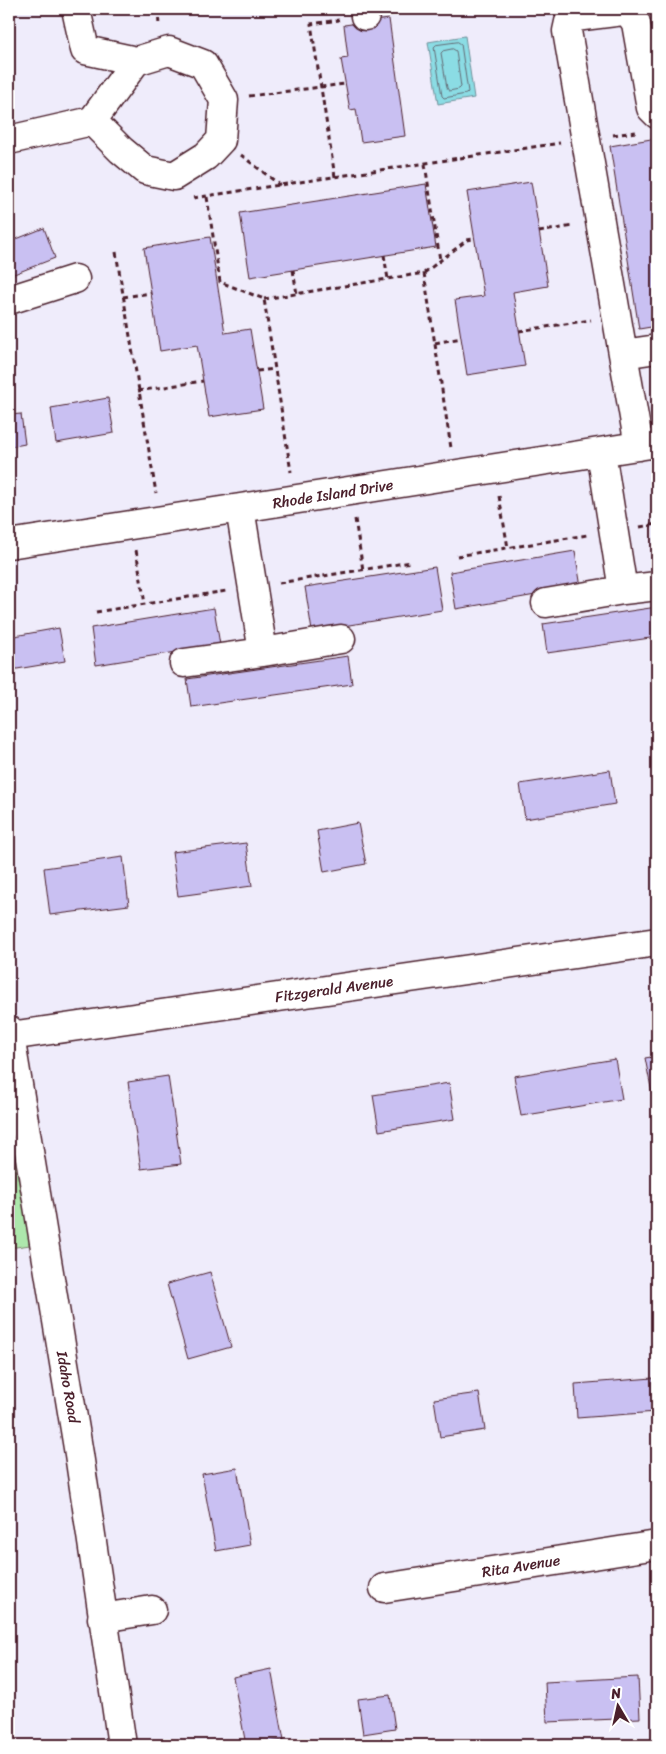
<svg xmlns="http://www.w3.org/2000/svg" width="666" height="1754" viewBox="0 0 666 1754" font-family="Sriracha,sans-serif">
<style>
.green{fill:#ade7ac;stroke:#7c836c}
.water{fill:#8bdce4;stroke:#71909a}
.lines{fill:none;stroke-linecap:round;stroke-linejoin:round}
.shore{stroke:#646b75;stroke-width:1}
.building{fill:#c9c0f2;stroke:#4a1f2b}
.minor-casing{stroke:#4a1f2b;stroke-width:31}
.path{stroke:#4a1f2b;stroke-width:3;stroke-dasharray:5 4;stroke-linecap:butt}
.minor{stroke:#fff;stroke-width:28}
.labels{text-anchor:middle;stroke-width:4.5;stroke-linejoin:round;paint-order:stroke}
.street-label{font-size:15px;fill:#4a1f2b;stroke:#fff}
</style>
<rect width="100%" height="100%" fill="#efecfb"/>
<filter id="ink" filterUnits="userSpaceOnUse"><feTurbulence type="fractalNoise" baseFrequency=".02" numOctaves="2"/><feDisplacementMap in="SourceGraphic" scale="10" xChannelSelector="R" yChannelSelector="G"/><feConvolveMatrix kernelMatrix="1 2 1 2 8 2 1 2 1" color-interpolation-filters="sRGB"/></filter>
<g filter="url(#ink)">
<!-- green -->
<path class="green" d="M9,1030L44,1243L9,1248Z"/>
<!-- water -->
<path class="water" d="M465,36L474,98L438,104L428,42Z"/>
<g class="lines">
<!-- shore -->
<path class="shore" d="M458,42L461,44L468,92L466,94L444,98L442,96L434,47L436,45Z
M453,49L456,51L461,87L459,89L449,91L447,88L441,53L443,51Z"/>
</g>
<!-- building -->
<path class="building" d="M389,19L405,136L361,142L356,109L350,110L341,59L348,58L344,25Z
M657,138V326L639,329L610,146Z
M531,182L548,286L513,292L525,366L467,375L455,300L484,296L467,192Z
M426,184L436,247L250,277L240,213Z
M44,228L55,258L9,276V242Z
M210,237L225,333L250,329L263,409L209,417L197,345L160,351L144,248Z
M108,398L114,433L56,443L51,408Z
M21,414L25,444L9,447V415Z
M575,551L581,587L456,609L450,572Z
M435,567L442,610L312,631L305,587Z
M657,607V637L547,653L543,624Z
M214,608L220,645L96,665L91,628Z
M59,628L65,661L11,670L9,656V637Z
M348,656L352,684L191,707L187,679Z
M610,770L615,804L525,819L520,784Z
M358,823L366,864L324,872L317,831Z
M246,843L252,886L178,896L172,852Z
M123,857L129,905L50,915L44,868Z
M657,1056V1098H653L645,1058Z
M615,1059L622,1099L521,1116L514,1076Z
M168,1076L181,1164L141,1169L128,1082Z
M449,1083L455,1119L379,1131L373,1095Z
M210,1272L231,1347L188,1359L167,1284Z
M653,1378L656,1412L577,1418L575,1384Z
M479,1393L485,1430L440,1437L434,1399Z
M237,1468L250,1545L216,1551L202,1474Z
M271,1669L284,1740L246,1745L233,1677Z
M638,1677L640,1718L547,1722L545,1682Z
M390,1695L395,1729L363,1734L358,1699Z"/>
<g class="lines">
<defs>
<path id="minor" d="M76,9L85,50L136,61
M364,9L365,16
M169,51L203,64L224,100L221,140L206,156L174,176L145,170L121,150L92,121L136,61Z
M9,140L92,121
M9,300L75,279
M623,354L657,349
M639,446L567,31L569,22L575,17L623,11L630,14L636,23L651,108L657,114
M601,452L623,590L657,586
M240,508L263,652L341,639
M9,544L657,443
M546,603L623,590
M184,663L263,652
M9,1030L79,1454L122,1745
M10,1036L657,942
M384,1588L657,1545
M102,1618L152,1610"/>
</defs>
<!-- minor casing -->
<use href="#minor" class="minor-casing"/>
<!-- path -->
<path class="path" d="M158,9L159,26
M249,96L345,84
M613,135L636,132
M241,155L280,185
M425,164L440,260
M335,177L311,24L339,20
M207,197L220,282L264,299L291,472
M193,198L560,143
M539,232L573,226
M116,252L156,493
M384,255L388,279
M293,270L297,294
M424,273L451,448
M123,297L151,293
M264,299L424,273L467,240L474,239
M519,331L591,320
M435,343L461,338
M257,371L275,369
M138,391L203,381
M499,496L508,548
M355,519L363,570
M640,527L657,524
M136,550L145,604
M457,556L587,535
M279,583L411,562
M96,612L226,591"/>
<!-- minor -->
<use href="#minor" class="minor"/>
</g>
</g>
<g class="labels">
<!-- street labels -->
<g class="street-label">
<text transform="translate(333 494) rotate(-9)" y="5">Rhode Island Drive</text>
<text transform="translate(334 989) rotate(-8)" y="5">Fitzgerald Avenue</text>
<text transform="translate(68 1387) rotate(80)" y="5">Idaho Road</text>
<text transform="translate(521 1566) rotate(-9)" y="5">Rita Avenue</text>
</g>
</g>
<!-- margin -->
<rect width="666" height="1754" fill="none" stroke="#fff" stroke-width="30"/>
<rect x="15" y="15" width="636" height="1724" fill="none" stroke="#4a1f2b" stroke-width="2" filter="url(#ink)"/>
<!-- north arrow -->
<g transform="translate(618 1706) rotate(351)" stroke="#ffffff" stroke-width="4" paint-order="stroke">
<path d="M0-4L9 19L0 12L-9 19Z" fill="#4a1f2b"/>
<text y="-8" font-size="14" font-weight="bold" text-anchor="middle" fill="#4a1f2b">N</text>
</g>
</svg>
